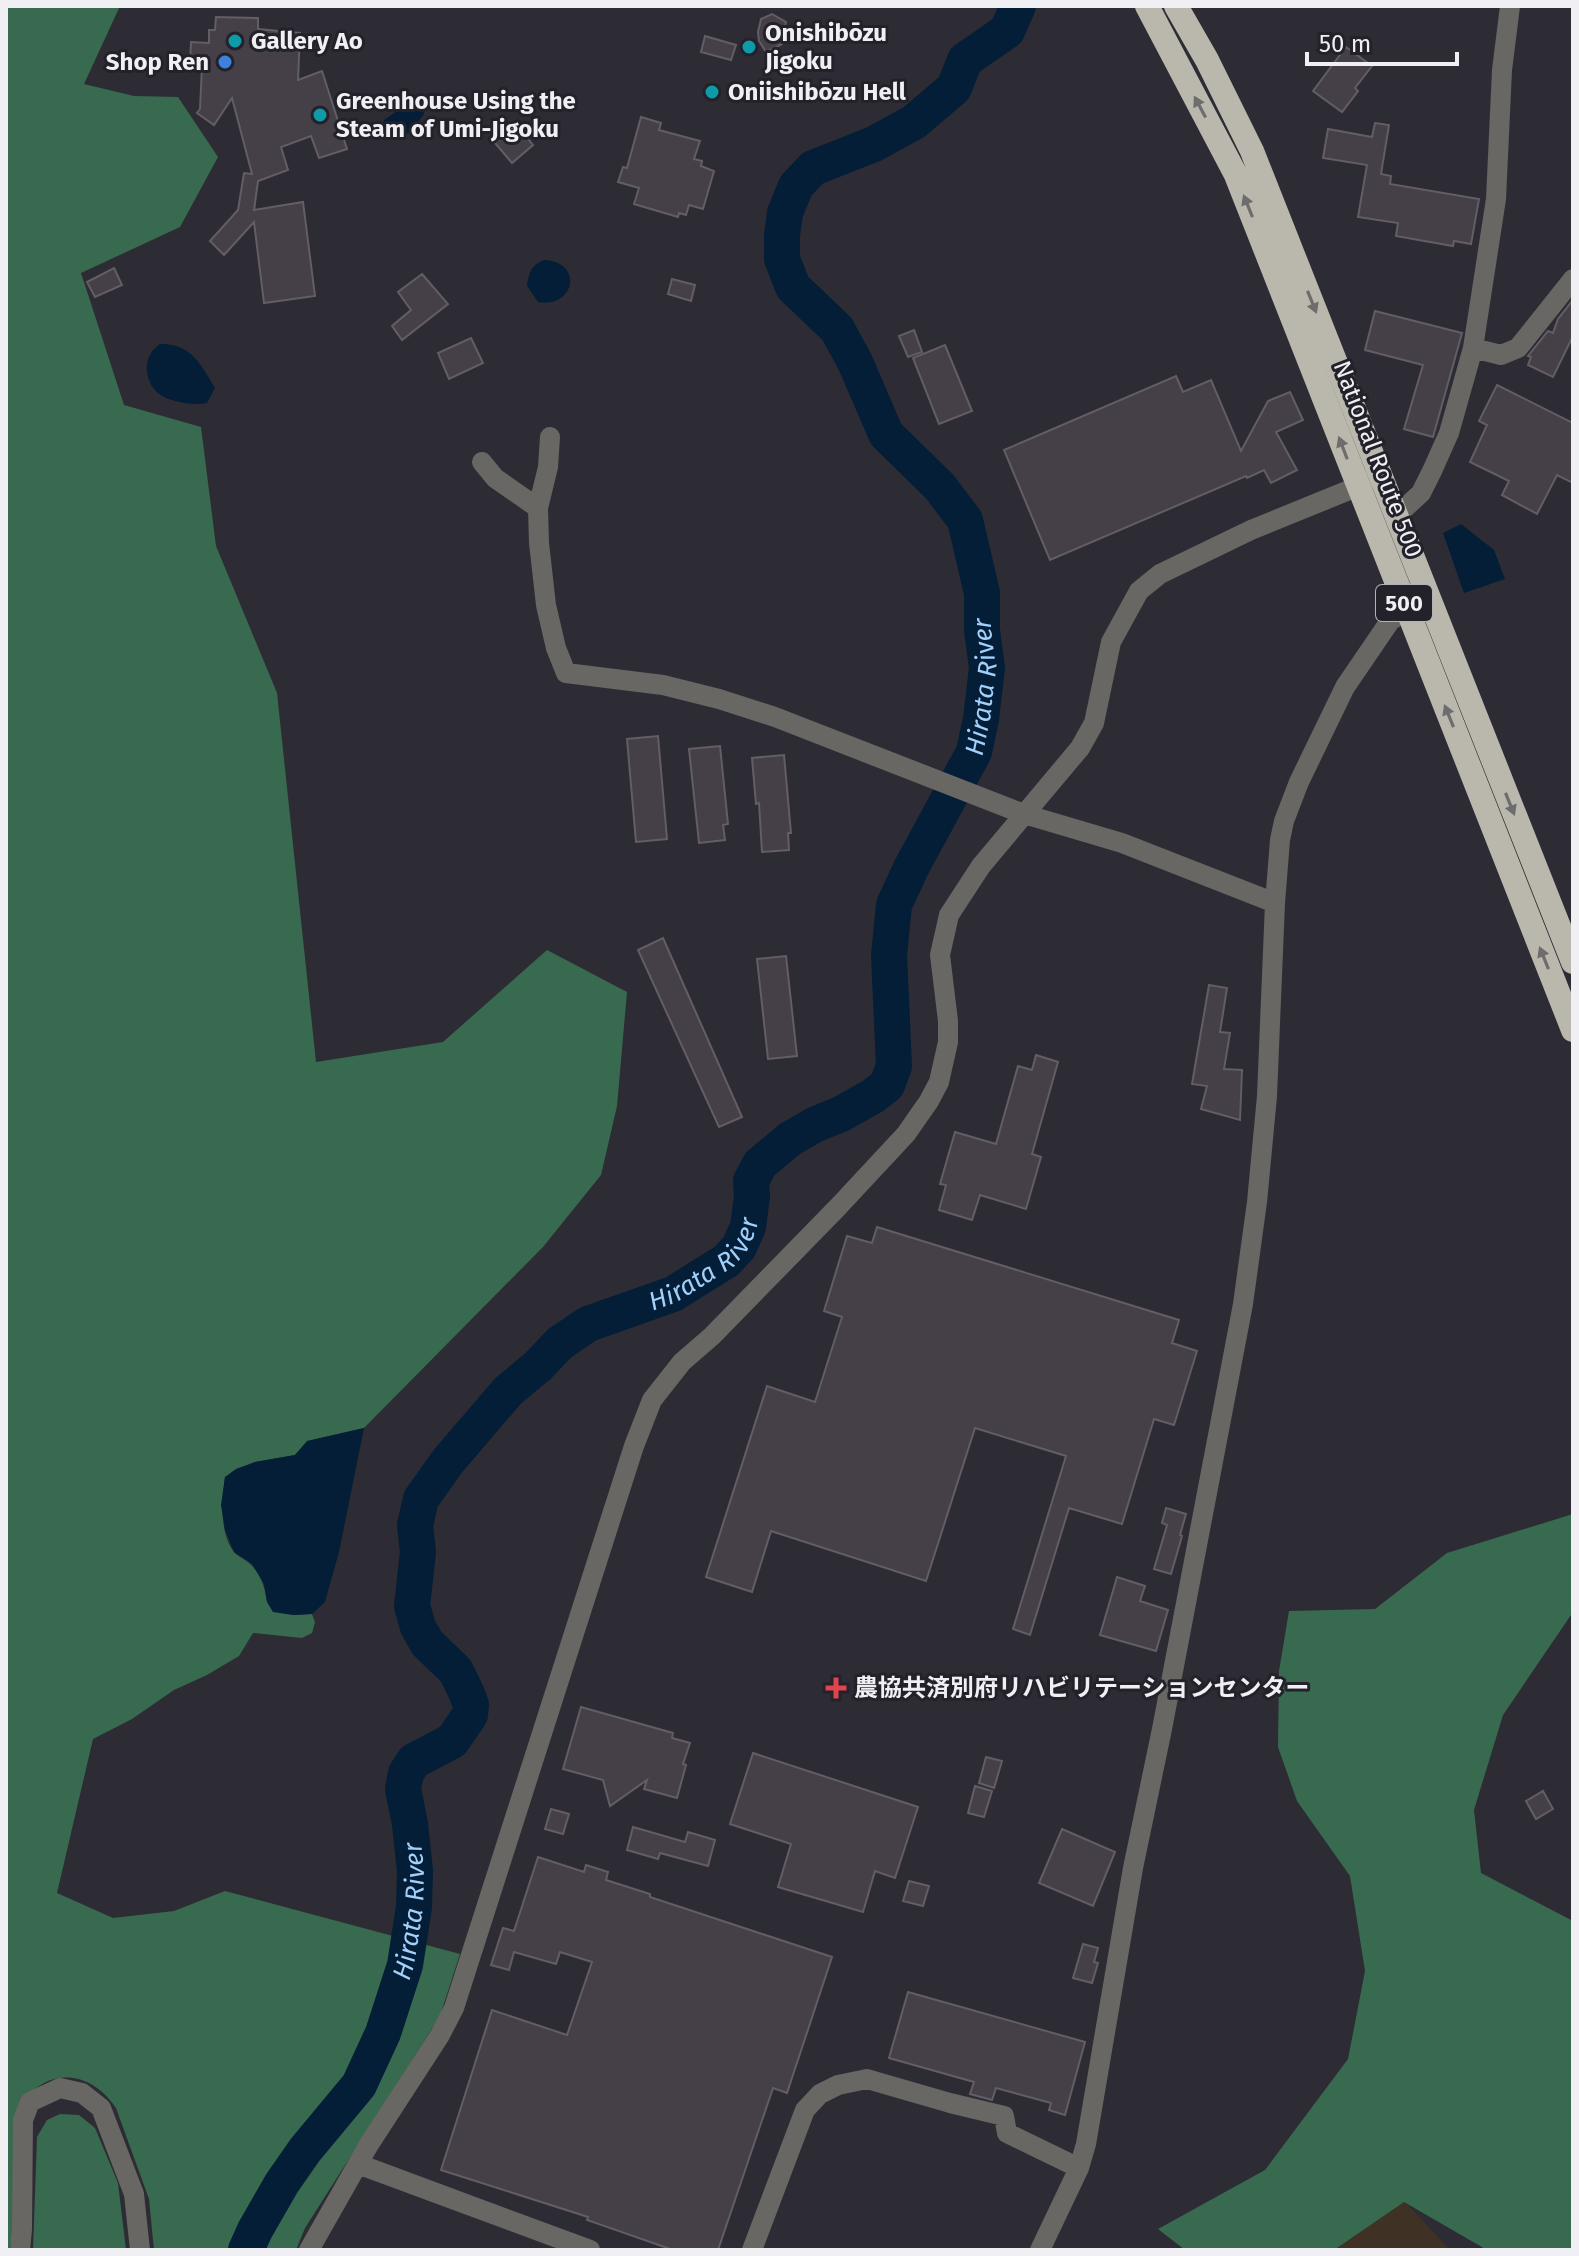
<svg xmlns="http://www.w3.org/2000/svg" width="1579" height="2256" viewBox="0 0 1579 2256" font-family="'Fira Sans','Noto Sans JP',sans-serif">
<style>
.industrial{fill:#403125}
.forest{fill:#386a50}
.water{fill:#031e36}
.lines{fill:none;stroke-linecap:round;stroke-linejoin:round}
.river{stroke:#031e36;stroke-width:36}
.building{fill:#453f47;stroke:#635d65;stroke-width:2}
.minor{stroke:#686763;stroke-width:20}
.highway{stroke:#bab7ad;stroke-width:24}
.oneway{fill:#6e6c6c}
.culture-dot{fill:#0f9aa8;stroke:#23222a;stroke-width:3}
.shop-dot{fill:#3f7fe0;stroke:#23222a;stroke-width:3}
.health-dot{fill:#e0444e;stroke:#23222a;stroke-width:3}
.labels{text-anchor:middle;stroke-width:6;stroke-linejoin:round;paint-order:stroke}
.shield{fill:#23222a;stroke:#b2b2b7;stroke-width:2}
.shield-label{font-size:22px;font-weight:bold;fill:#efeff4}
.poi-label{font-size:24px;font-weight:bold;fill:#efeff4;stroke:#23222a;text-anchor:start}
.street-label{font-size:24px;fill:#efeff4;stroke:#23222a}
.water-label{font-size:26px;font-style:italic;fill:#a1d0fc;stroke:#23222a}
</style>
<rect width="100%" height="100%" fill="#2d2c34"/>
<!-- industrial -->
<path class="industrial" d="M1404,2201L1450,2250H1323Z"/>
<!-- forest -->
<path class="forest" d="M6,6H120L84,84L134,96L178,97L218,157L180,227L81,273L124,405L201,427L216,546L277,693L316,1062L443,1042L547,950L627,992L617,1106L601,1175L543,1247L364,1428L308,1441L295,1455L255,1462L225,1477C222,1500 219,1532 234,1552C237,1556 245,1559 249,1563C261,1573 265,1588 267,1602L293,1615L312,1614L315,1622L312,1633L302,1638L253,1633L239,1656L207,1675L174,1690L132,1719L93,1739L57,1893L113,1918L174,1911L225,1891L460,1954L440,2016L305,2228L296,2250H154L149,2199L116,2108C84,2060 28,2071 13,2125V2237L9,2250H6Z
M1573,1514V1612L1503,1715L1474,1810L1481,1873L1573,1921V2250H1487L1404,2202L1334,2250H1185L1158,2229L1265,2170L1348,2059L1365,1971L1350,1876L1297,1801L1278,1747L1279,1671L1289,1611L1375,1609L1447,1553Z
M60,2114L79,2115L95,2128L118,2183L126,2250H33L37,2137L47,2120Z"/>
<!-- water -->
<path class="water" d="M416,102L422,104L424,114C413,129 408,140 386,135L382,130L384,120L407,104Z
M544,260C585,262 574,309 538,302L527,286C529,273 531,265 544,260Z
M160,344C190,343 201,364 215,388L207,403C194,406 168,402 158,393C147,384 143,365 151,353C153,349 157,347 160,344Z
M1461,524L1494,550L1505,579L1464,593L1443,533Z
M364,1428L339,1552L325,1602L312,1614L293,1615L273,1612L267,1602L264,1584L252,1564L234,1552L225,1530L221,1505L225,1477L236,1469L255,1462L295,1455L307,1441Z"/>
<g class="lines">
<!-- river -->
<path class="river" id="s1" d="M246,2250L255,2230L282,2183L305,2150L359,2085L383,2033L405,1965L414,1907L415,1871L410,1824L403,1789L406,1773L414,1761L452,1741L470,1715L471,1705L467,1694L456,1671L427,1643L418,1627L412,1606L418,1552L415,1525L421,1499L448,1461L508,1391L538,1366L560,1343L588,1324L673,1294L726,1261L739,1247L748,1227L752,1196L751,1181L760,1164L790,1139L814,1125L841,1114L873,1096L887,1085L894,1066L889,955L894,905L911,868L974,752L981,719L987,668L982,630V593L965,520L940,487L886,434L855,362L837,329L793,287L782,259V235L785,213L796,186L813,168L874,144L914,122L954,88L965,60L1007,31L1018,6"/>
</g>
<!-- building -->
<path class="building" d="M772,14L786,22L784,31L786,32L782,44L766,52L759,41L758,32L761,19Z
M216,17L258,18V29L300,33L298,80L322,71L347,149L319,158L311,136L281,147L288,170L258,181L254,210L303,202L315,296L264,303L254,222L224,255L210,241L238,210L244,173L252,174L232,98L214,125L197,113L200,109L202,66H190L191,42L209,43V30H215Z
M705,36L736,45L731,60L701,52Z
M1346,47L1372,66L1355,88L1358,91L1342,112L1313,91Z
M641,117L661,123L659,130L700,141L694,159L702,161L701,166L714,171L703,209L689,205L686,215L679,213L678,217L634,204L639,188L618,182L623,167L627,168Z
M1375,123L1389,125L1381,174L1391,176L1390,184L1479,199L1471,244L1454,241L1453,246L1396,236L1398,223L1358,217L1367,165L1323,158L1328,129L1372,137Z
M517,125L533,145L512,163L495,143Z
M114,268L122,285L95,297L87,282Z
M422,274L448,304L402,340L392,326L411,310L398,292Z
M672,279L695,285L691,301L668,294Z
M1573,300V336L1553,377L1528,365L1531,357L1528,356L1548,331L1553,333L1558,319Z
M1375,311L1462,333L1433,437L1404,429L1423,365L1365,350Z
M914,330L922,352L908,357L899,336Z
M471,338L483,363L449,379L438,353Z
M945,345L972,411L939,424L913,358Z
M1176,376L1183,392L1211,380L1241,451L1268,401L1290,392L1303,420L1276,432L1297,470L1271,483L1264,470L1247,478L1246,476L1050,560L1004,450Z
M1497,385L1573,423V483L1557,475L1537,514L1502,495L1509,481L1470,462L1487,425L1479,421Z
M658,736L667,839L636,842L627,739Z
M720,746L728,824L723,825L725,840L699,843L689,749Z
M784,755L791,833H788L789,850L762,852L759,803L756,804L752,758Z
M663,938L742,1117L719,1127L638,950Z
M786,956L797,1056L768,1059L757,959Z
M1209,985L1227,988L1220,1032L1230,1033L1224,1069L1242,1070L1240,1120L1201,1109L1207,1086L1192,1084Z
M1036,1055L1058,1062L1032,1154L1041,1157L1026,1209L980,1195L972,1220L939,1210L946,1185L940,1184L955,1132L996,1144L1018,1066L1032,1070Z
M877,1227L1179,1320L1172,1343L1197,1351L1174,1425L1154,1419L1122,1524L1069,1508L1030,1635L1013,1629L1066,1456L975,1428L926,1581L771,1531L752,1592L706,1577L767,1386L815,1402L842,1317L824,1311L847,1236L872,1243Z
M1166,1508L1186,1514L1180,1535L1182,1536L1171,1574L1154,1569L1167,1525L1162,1523Z
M1117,1577L1145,1586L1140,1601L1168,1610L1156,1651L1100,1635Z
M581,1707L673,1733L672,1738L690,1743L683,1764L686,1765L677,1798L644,1789L647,1780L610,1806L603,1780L563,1769Z
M753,1753L918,1807L895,1878L875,1871L863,1912L778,1887L791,1844L730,1824Z
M986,1757L1002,1761L994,1788L979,1783Z
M975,1786L992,1791L984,1817L968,1813Z
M1543,1791L1553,1809L1536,1819L1526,1801Z
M551,1809L569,1814L563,1834L545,1829Z
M633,1827L685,1842L688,1832L715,1840L708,1866L660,1853L658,1859L627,1850Z
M1062,1829L1115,1852L1093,1906L1039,1883Z
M538,1857L584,1872L586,1865L608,1872L606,1880L650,1894V1897L832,1957L787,2093L773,2088L718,2250H673L587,2220L588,2217L441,2170L492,2010L567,2035L592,1962L560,1952L556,1964L514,1952L509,1970L491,1965L503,1928L514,1931Z
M909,1881L929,1886L923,1906L903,1901Z
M1083,1944L1098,1948L1094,1962L1098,1963L1092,1983L1073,1978Z
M908,1992L1085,2042L1065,2115L1049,2110L1051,2103L996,2088L992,2100L970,2094L974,2082L889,2058Z"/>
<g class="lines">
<!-- minor -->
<path class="minor" d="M1473,348L1501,355L1518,348L1573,279
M550,437L548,467L538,508L539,543L546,605L556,648L566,673L663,685L719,699L775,717L1024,814L1122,843L1275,903
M482,462L495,478L538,508
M1396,516L1421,493L1432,471L1449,433L1473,348L1496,199L1502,70L1510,6
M358,2164L590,2250
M20,2250L22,2229L23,2120L30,2102L60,2088L82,2093L101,2108L134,2194L140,2250
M309,2250L368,2146L440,2035L454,2008L634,1446L652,1400L682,1362L712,1336L838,1207L906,1134L929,1101L939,1082L948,1042V1021L940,955L949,915L981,866L1080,748L1094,723L1111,642L1139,591L1160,574L1251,530L1359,486L1371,478
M752,2250L805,2110L820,2094L838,2085L867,2079L950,2103L1004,2116L1007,2133L1079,2168
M1040,2250L1079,2168L1086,2144L1133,1868L1162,1729L1243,1304L1257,1202L1267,1096L1275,903L1280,840L1284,821L1299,782L1345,687L1390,621L1407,609"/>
<!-- highway -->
<path class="highway" d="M1147,6L1236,175L1573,1030
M1176,6L1207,60L1252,151L1573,962"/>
</g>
<!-- one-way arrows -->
<defs><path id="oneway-solid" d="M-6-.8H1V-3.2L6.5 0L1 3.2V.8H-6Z" transform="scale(2)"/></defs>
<g class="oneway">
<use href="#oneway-solid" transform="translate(1200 107) rotate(-118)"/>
<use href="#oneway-solid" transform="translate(1248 206) rotate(-112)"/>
<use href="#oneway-solid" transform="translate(1312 302) rotate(68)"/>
<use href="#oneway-solid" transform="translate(1343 448) rotate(-111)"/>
<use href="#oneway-solid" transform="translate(1449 716) rotate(-112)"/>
<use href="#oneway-solid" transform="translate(1510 804) rotate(68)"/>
<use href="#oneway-solid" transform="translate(1544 958) rotate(-112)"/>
</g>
<!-- markers -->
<g class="culture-dot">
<circle cx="235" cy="41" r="8"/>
<circle cx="749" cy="47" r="8"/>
<circle cx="712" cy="92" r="8"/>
<circle cx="320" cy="115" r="8"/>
</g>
<circle class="shop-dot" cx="225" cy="62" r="8"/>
<path class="health-dot" d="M832 1676h8v8h8v8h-8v8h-8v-8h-8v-8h8z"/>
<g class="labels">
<!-- shield labels -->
<rect class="shield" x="1376" y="585" width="56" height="36" rx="6"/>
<g class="shield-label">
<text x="1404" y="611">500</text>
</g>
<!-- poi labels -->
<g class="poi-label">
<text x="765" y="41">Onishibōzu<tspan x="765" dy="28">Jigoku</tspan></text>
<text x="251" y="49">Gallery Ao</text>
<text x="209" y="70" text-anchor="end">Shop Ren</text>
<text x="728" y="100">Oniishibōzu Hell</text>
<text x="336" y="109">Greenhouse Using the<tspan x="336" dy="28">Steam of Umi-Jigoku</tspan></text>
<text x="854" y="1696">農協共済別府リハビリテーションセンター</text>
</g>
<!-- street labels -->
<g class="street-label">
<text transform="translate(1378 459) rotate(69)" y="8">National Route 500</text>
</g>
<!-- water labels -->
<g class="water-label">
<text dy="9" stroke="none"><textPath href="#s1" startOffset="1922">Hirata River</textPath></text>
<text dy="9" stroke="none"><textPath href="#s1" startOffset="1226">Hirata River</textPath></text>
<text dy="9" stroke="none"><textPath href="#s1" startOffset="384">Hirata River</textPath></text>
</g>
</g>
<!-- border -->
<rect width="1579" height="2256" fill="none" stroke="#efeff4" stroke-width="16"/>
<!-- scale -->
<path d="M1307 52v12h150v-12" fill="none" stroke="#efeff4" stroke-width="4"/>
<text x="1319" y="52" font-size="24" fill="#efeff4" stroke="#23222a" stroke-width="6" paint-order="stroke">50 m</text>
</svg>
